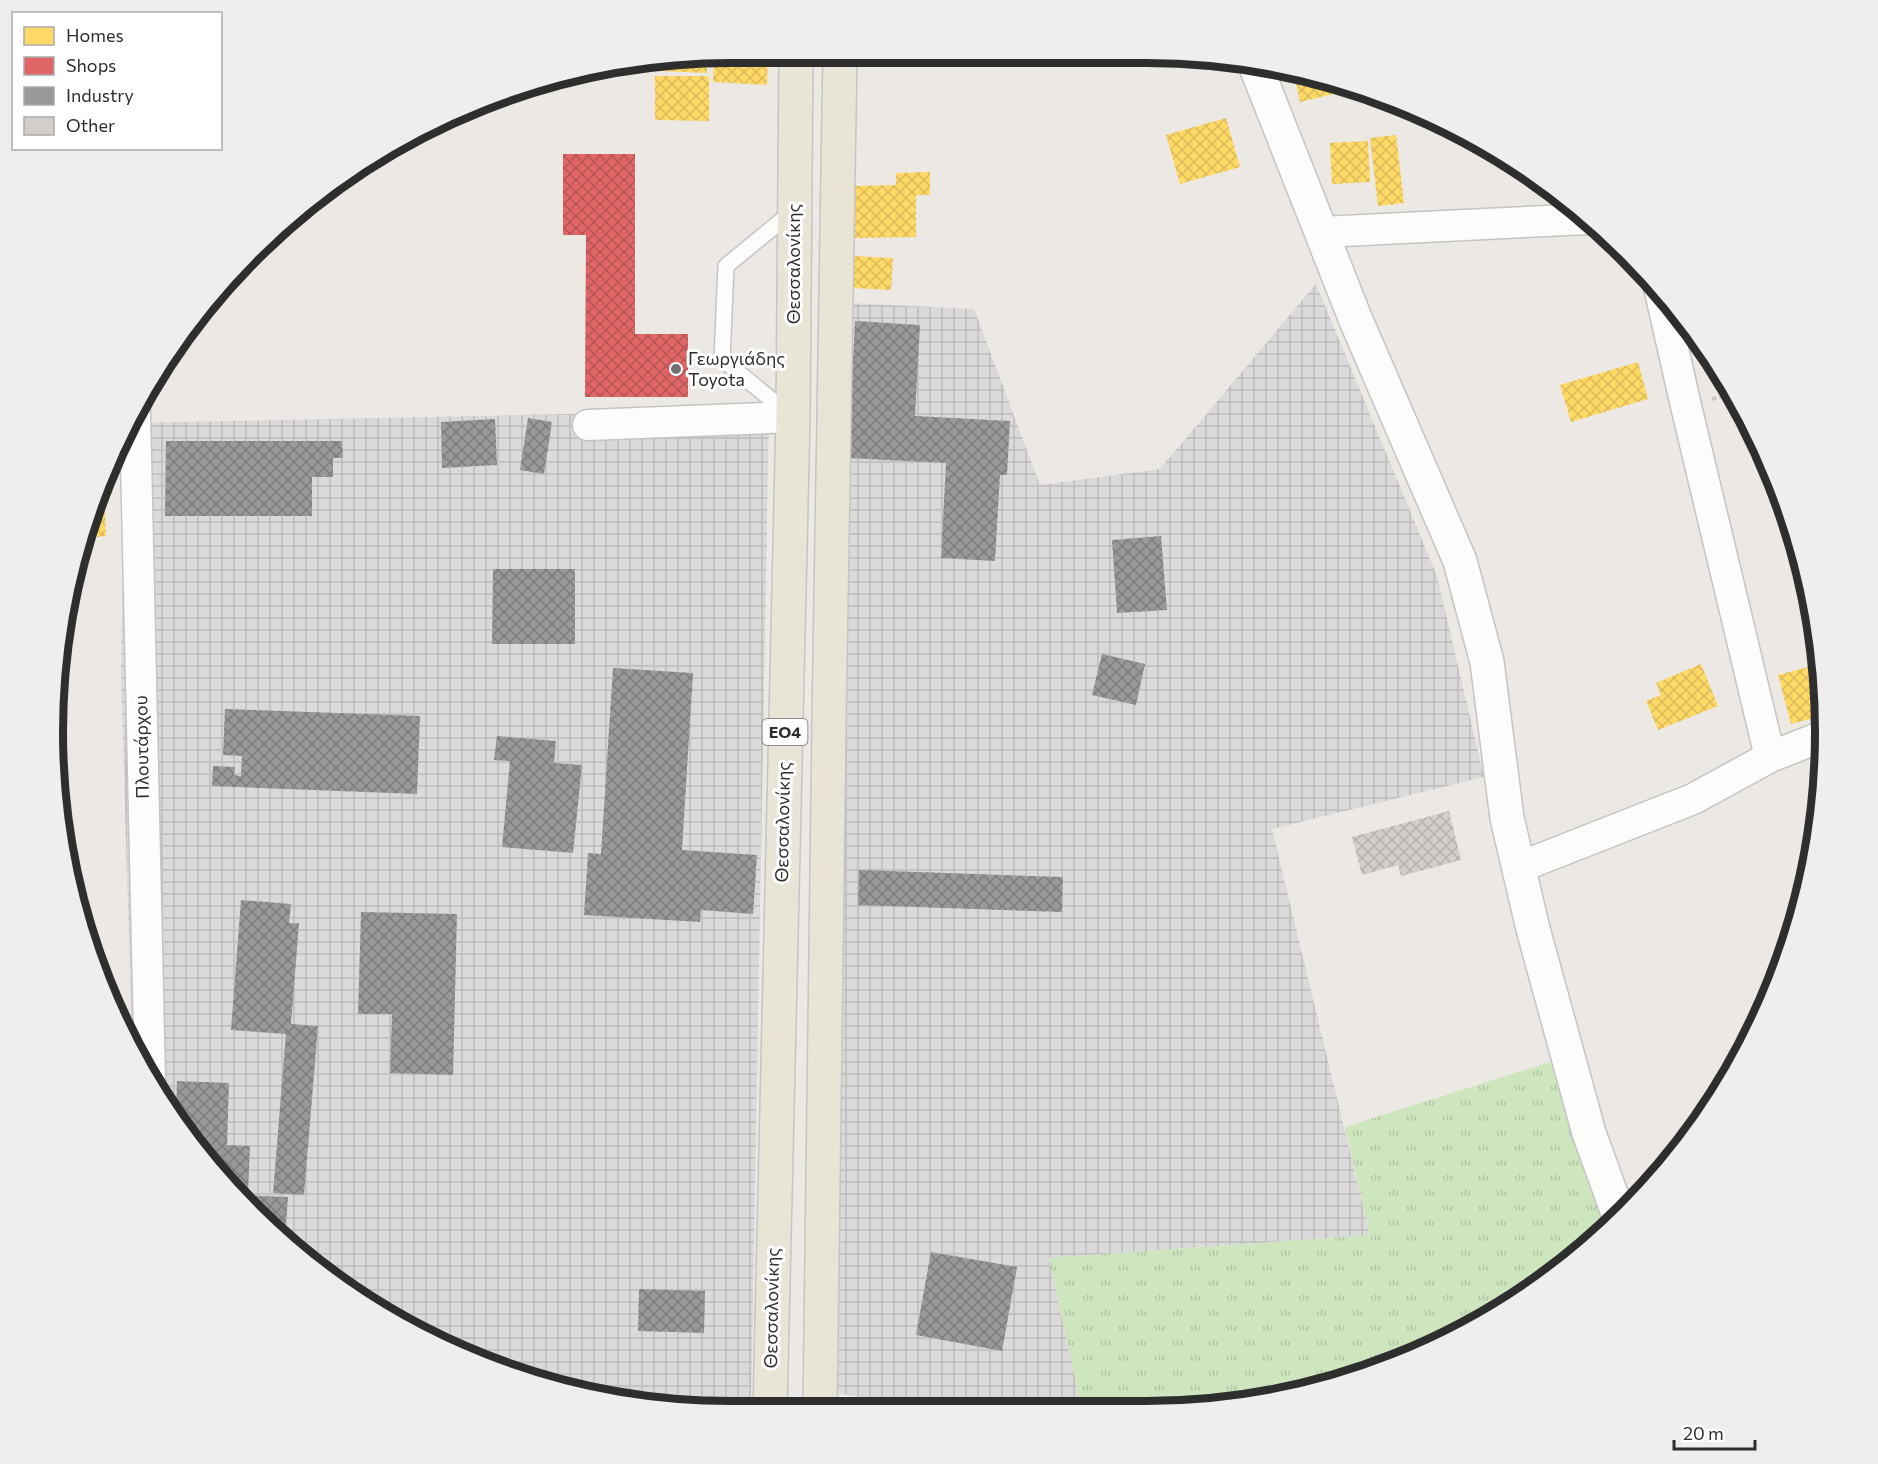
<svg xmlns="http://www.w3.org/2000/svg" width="1878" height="1464" viewBox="0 0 1878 1464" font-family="Commissioner,sans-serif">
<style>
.industrial{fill:url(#industrial-grid)}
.grass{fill:url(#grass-tufts)}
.homes{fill:url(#homes-cross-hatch)}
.shops{fill:url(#shops-cross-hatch)}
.industry{fill:url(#industry-cross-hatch)}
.building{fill:url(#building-cross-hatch)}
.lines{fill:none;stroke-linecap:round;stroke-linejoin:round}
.lane-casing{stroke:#c5c4c5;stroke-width:18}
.street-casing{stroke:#c5c4c5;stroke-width:33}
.secondary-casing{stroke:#c5c4c5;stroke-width:36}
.primary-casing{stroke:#c6c5c4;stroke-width:36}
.path{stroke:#c9c9c8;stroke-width:4;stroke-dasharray:4.5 3;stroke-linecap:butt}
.lane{stroke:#fcfcfb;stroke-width:15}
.street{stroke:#fcfcfb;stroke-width:30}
.secondary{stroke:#fcfcfb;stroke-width:33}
.primary{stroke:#e8e4d6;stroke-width:33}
.poi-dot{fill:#706f6e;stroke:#fff;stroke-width:2}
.labels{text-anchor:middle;stroke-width:6;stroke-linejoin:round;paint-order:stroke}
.shield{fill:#fff;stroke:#6d6d6d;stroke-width:1.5}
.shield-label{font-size:16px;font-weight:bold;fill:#2e2e2e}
.street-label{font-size:18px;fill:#2e2e2e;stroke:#fff}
.poi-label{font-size:18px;fill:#2e2e2e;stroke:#fff;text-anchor:start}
.rim{fill:none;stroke:#2e2e2e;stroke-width:8}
</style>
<defs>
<pattern id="industrial-grid" width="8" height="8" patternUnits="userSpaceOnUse" patternTransform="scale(1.5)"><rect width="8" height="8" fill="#dcd9db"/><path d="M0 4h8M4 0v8" fill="none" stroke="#bdbbbc"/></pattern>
<pattern id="grass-tufts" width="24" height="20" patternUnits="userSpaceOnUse" patternTransform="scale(1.5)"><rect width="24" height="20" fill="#cee6be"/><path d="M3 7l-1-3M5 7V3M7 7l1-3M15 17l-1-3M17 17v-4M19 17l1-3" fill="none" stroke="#b1c6a4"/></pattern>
<pattern id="homes-cross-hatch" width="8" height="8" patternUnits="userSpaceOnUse" patternTransform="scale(1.5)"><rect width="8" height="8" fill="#ffd966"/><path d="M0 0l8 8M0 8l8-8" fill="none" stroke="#dbbb59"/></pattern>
<pattern id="shops-cross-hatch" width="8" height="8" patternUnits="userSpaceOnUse" patternTransform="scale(1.5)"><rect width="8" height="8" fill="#e06666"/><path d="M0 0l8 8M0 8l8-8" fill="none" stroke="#b65454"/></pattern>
<pattern id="industry-cross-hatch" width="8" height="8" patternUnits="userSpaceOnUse" patternTransform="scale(1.5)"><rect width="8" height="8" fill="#999"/><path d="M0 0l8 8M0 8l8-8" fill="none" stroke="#7d7d7d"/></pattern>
<pattern id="building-cross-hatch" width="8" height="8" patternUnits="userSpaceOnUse" patternTransform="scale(1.5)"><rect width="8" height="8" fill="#d1cecb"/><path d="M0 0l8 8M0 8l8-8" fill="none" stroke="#b4b1af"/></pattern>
</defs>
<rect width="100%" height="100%" fill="#ece8e4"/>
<!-- industrial -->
<path class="industrial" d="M1316,284L1437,576L1484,777L1272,829L1370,1235L1049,1258L1082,1410L948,1411L830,1392L847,303L974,309L1040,485L1160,469Z
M769,410L751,1411H732L600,1399L472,1360L354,1297L251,1212L144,1072L132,1044L121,672L125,437L131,423Z"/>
<!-- grass -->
<path class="grass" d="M1550,1062L1610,1226L1594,1243L1486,1320L1364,1376L1191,1410H1082L1049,1258L1370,1235L1345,1127Z"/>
<!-- homes -->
<path class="homes" d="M732,52L768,53L767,85L713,82L714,55Z
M707,56V73L661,71V62Z
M1294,74L1354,87L1355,89L1300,102Z
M655,76H709V121L655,120Z
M1226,118L1240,167L1180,184L1166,135Z
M1396,135L1404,203L1378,206L1370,138Z
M1368,141L1370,182L1332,184L1330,143Z
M930,172V195H916V237L855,238L854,186L896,185V173Z
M854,256L893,258L891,290L852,288Z
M1638,362L1648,399L1571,422L1560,385Z
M109,476H111L112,494H104L106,536L83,538Z
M1701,664L1718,706L1658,730L1646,701L1661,695L1656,683Z
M1820,664L1822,716L1791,724L1778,675Z"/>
<!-- shops -->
<path class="shops" d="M563,154H635V334H688V397H585L586,235H563Z"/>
<!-- industry -->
<path class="industry" d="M855,321L920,325L915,416L1010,421L1007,475H1000L995,561L941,558L946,463L848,458Z
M528,418L552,422L544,474L520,470Z
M495,419L497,465L442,468L441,422Z
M166,441H342L343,458H333V477H312V516H165Z
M1161,536L1167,610L1117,613L1112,540Z
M493,569H575V644H492Z
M1102,654L1145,664L1136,705L1092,695Z
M613,668L693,673L682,850L757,855L753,914L701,910L700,922L584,915L588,853L601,854Z
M225,709L420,716L417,794L212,786L213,766L235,767L234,775L241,776L242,756L223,755Z
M497,736L556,741L554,763L582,765L573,853L502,847L510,761L494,760Z
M859,870L1063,877L1062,912L858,905Z
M241,900L291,904L289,923H299L291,1024L318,1026L304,1195L273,1193L286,1034L231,1030Z
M361,912L457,914L453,1075L390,1073L392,1014H358Z
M177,1081L229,1083L227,1145L250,1146L248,1192L235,1191L176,1114Z
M238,1195L288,1197L285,1240L251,1212Z
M931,1252L1017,1267L1002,1351L916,1335Z
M639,1289L705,1291L704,1333L638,1331Z"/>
<!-- building -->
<path class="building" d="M1449,811L1461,860L1401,876L1398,865L1362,875L1352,837Z"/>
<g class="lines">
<defs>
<path id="lane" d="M790,415L722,359L726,266L792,212"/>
<path id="street" d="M1322,232L1587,219
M1659,287L1686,406L1770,757
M135,413L150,1080
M588,425L793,417
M1520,867L1693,799L1770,757L1823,736"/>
<path id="secondary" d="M1256,67L1355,318L1460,561L1487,662L1507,818L1533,929L1589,1133L1619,1216"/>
<path id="primary" d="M770,1411L793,417L796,53
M820,1411L829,721L840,53"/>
</defs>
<!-- lane casing -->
<use href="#lane" class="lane-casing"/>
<!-- street casing -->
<use href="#street" class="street-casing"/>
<!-- secondary casing -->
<use href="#secondary" class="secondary-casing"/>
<!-- primary casing -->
<use href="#primary" class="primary-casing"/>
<!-- path -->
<path class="path" d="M1712,399L1735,393"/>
<!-- lane -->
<use href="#lane" class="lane"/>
<!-- street -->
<use href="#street" class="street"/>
<!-- secondary -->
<use href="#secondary" class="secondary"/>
<!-- primary -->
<use href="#primary" class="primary"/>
</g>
<!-- markers -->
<circle class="poi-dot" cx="676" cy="369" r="6"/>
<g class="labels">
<!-- shield labels -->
<rect class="shield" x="762.5" y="719" width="45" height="26" rx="4.5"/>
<g class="shield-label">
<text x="785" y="738">ΕΟ4</text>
</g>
<!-- street labels -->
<g class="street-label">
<text transform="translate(794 264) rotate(-90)" y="6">Θεσσαλονίκης</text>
<text transform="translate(142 747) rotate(-91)" y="6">Πλουτάρχου</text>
<text transform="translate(783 822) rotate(-89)" y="6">Θεσσαλονίκης</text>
<text transform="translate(772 1308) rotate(-89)" y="6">Θεσσαλονίκης</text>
</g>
<!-- poi labels -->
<g class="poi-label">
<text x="688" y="365">Γεωργιάδης<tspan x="688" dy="21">Toyota</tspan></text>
</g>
</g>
<!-- crop -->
<path d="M0 0H1878V1464H0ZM732 63H1146A669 669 0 0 1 1815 732V732A669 669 0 0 1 1146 1401H732A669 669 0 0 1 63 732V732A669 669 0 0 1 732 63Z" fill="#eee" fill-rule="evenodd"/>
<path class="rim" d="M732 63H1146A669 669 0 0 1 1815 732V732A669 669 0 0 1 1146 1401H732A669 669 0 0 1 63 732V732A669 669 0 0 1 732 63Z"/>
<!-- legend -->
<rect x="12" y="12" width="210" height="138" fill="#ffffff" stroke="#ababab" stroke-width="1.5"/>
<rect x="24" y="27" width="30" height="18" fill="#ffd966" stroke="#ababab" stroke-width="1.5"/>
<text x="66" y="42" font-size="18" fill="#2e2e2e">Homes</text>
<rect x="24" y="57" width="30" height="18" fill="#e06666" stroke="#ababab" stroke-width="1.5"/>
<text x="66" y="72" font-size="18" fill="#2e2e2e">Shops</text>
<rect x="24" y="87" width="30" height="18" fill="#999999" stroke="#ababab" stroke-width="1.5"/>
<text x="66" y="102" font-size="18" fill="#2e2e2e">Industry</text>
<rect x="24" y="117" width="30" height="18" fill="#d1cecb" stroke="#ababab" stroke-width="1.5"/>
<text x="66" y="132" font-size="18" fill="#2e2e2e">Other</text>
<!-- scale -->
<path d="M1674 1440v9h81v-9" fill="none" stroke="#2e2e2e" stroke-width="3"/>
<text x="1683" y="1440" font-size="18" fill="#2e2e2e" stroke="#ffffff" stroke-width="4.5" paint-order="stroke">20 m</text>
</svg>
